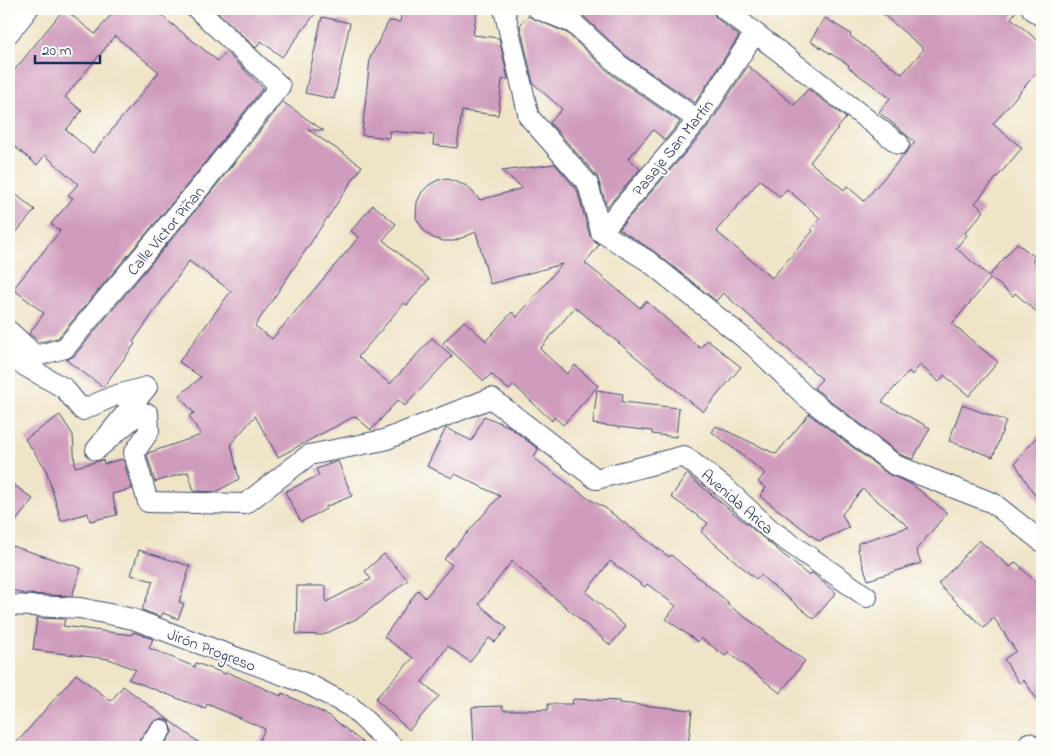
<svg xmlns="http://www.w3.org/2000/svg" width="1051" height="756" viewBox="0 0 1051 756" font-family="'Indie Flower',sans-serif">
<style>
.building{fill:#d09cbd;fill-rule:evenodd}
.lines{fill:none;stroke-linecap:round;stroke-linejoin:round}
.minor-casing{stroke:#3b4a6e;stroke-width:22}
.minor{stroke:#fff;stroke-width:20}
.labels{text-anchor:middle;stroke-width:4;stroke-linejoin:round;paint-order:stroke}
.street-label{font-size:16px;fill:#1b2f5e;stroke:#fdfcf7}
</style>
<rect width="100%" height="100%" fill="#fdfcf7"/>
<filter id="ink" filterUnits="userSpaceOnUse"><feTurbulence type="fractalNoise" baseFrequency=".02" numOctaves="2"/><feDisplacementMap in="SourceGraphic" scale="10" xChannelSelector="R" yChannelSelector="G"/><feConvolveMatrix kernelMatrix="1 2 1 2 8 2 1 2 1" color-interpolation-filters="sRGB"/></filter>
<filter id="wash" filterUnits="userSpaceOnUse"><feTurbulence type="fractalNoise" baseFrequency=".0096" numOctaves="4" result="noise"/><feDisplacementMap in="SourceGraphic" scale="20" xChannelSelector="R" yChannelSelector="G"/><feGaussianBlur stdDeviation="1.12" result="paint"/><feColorMatrix in="noise" values="0 0 0 0 0 0 0 0 0 0 0 0 0 0 0 0 0 1.4 0 .05"/><feComposite in="paint" operator="in"/></filter>
<g filter="url(#wash)">
<rect width="100%" height="100%" fill="#efe4c7"/>
<g id="blocks">
<!-- building -->
<path class="building" d="M64,9L95,34L116,9H153L218,61L226,52L263,88L193,178L58,338L41,342L29,334L44,313L13,289L60,231L51,224L73,198L68,195L78,184L45,155L37,165L9,142V77ZM115,36L159,72L93,153L66,130L82,111L65,97Z
M214,9H319L282,57L261,41L256,48Z
M402,9H477L473,35L499,38L508,79L502,80L498,115L462,111L457,148L433,145L434,135L389,131V138L362,135L370,58L389,21L400,22Z
M569,9H712L716,18L739,36L695,103L626,56L581,14Z
M877,9H1018L1011,18L1042,44V66L993,124L1022,148L975,203L984,211L965,233L967,235L956,248L989,276L1017,243L1035,257L1032,261L1042,270V317L1015,293L1013,296L991,278L952,324L998,362L969,396L944,375L939,382L920,365L912,375L909,371L882,402L930,428L913,459L901,455L814,388L822,379L723,293L716,301L655,252L619,229L707,128L748,66L794,105L808,89L846,118L810,162L844,190L847,186L864,201L915,142L879,112L890,98L848,67L849,65L810,41L825,18L851,34L850,36L902,74L924,49ZM760,180L780,197L787,189L820,218L811,229L813,231L772,278L716,231Z
M528,16L567,33L612,75L680,122L665,140L653,130L628,159L640,169L607,207L597,176L550,123L562,109L533,83L520,25Z
M322,17L350,23L334,99L305,93Z
M283,102L324,131L307,129L362,166L255,326L272,339L359,237L351,231L373,205L396,224L383,240L429,279L407,305L404,303L358,357L390,384L432,338L452,356L405,406L398,400L371,430L355,416L278,457L255,416L231,444L239,479L216,492L194,491L188,472L155,482L147,455L148,453L201,435L189,416L194,413L179,396L201,377L179,362L231,291L189,261L133,342L135,344L103,387L66,360L74,356L211,192Z
M555,164L577,190L590,236L599,245L585,263L640,308L646,301L700,348L707,340L741,367L703,412L575,307L540,349L567,374L575,365L598,386L563,425L554,417L552,421L514,385L509,390L491,374L484,381L443,343L464,321L486,341L512,312L517,317L562,264L490,284L476,232L454,241H443L433,238L424,231L416,218L417,202L422,192L429,185L438,180L448,179L467,186L480,200L523,188L502,171Z
M9,189L35,210L9,241Z
M597,390L623,394L622,402L679,408L676,437L652,434V431L593,424Z
M962,405L1006,421L993,457L949,441Z
M809,414L888,474L913,485L947,513L916,550L921,563L868,580L858,550V543L909,527L863,489L842,514L849,528L819,541L760,496L766,488L758,482L765,473L712,432L716,426L776,454Z
M60,415L73,435L75,467L103,460L104,464L123,459L132,489L112,494L117,515L90,521L88,513L61,521L46,469L25,439Z
M484,416L508,426L538,449L534,458L586,497L605,508L669,557L671,555L728,602L727,604L805,661L780,693L728,652L725,656L701,638L698,642L666,619L676,606L647,584L645,587L610,561L586,592L626,627L610,645L512,561L479,604L507,628L495,642L489,638L470,662L448,646L422,682L439,696L409,730L375,699L413,658L384,637L418,590L425,598L452,565L444,559L500,496L455,474L452,478L427,466L446,428L472,441Z
M1042,430V507L1015,463Z
M338,461L352,496L325,507L326,509L301,522L285,492L319,475L316,469Z
M687,474L809,576L812,573L836,593L814,619L760,575L756,579L701,532L708,523L671,497Z
M9,481L33,499L9,530Z
M979,540L1010,567L1016,562L1036,583L1042,580V707L1024,680L1019,683L1004,659L1016,651L994,618L984,628L938,584Z
M9,545L81,568L72,596L24,594L9,589Z
M139,550L190,566L179,602L184,604L178,619L163,613L161,617L142,610L153,581L131,575Z
M384,554L408,580L360,617L323,635L296,634L297,586H326V602L371,579L365,571Z
M37,618L65,619L63,626L132,635L133,632L153,639L149,648L195,667L196,663L226,674L227,672L281,696L282,693L330,716L368,747H256L265,729L207,704L205,709L128,679L136,670L109,659L33,650Z
M76,674L111,701L123,686L205,747H163L173,731L169,721L162,718L152,723L139,740L136,747H13Z
M573,699L619,701V703L692,710L688,747H474L472,707L503,706V710H548V704H572Z"/>
</g>
</g>
<g filter="url(#ink)">
<use href="#blocks" fill-opacity="0" stroke="#3b4a6e" stroke-width="1"/>
<g class="lines">
<defs>
<path id="minor" d="M504,9L529,117L588,184L601,232L648,261L755,347L805,396L895,465L993,503L1042,542
M538,9L573,23L619,65L698,120
M724,9L899,144
M1032,9L1042,17
M9,33L28,9
M601,232L698,120L755,33
M9,331L36,356L65,348L202,185L280,86L197,9
M9,357L64,388L82,410L114,396L147,387L96,450L139,413L148,414L149,431L134,453L148,502L245,504L309,455L384,440L491,398L596,479L684,456L724,487L771,530L867,597
M9,605L80,608L133,619L310,685L351,707L393,747
M1029,743L1034,747
M148,747L161,730"/>
</defs>
<!-- minor casing -->
<use href="#minor" class="minor-casing"/>
<!-- minor -->
<use href="#minor" class="minor"/>
</g>
</g>
<g class="labels">
<!-- street labels -->
<g class="street-label">
<text transform="translate(672 147) rotate(-51)" y="6">Pasaje San Martín</text>
<text transform="translate(165 230) rotate(-50)" y="6">Calle Víctor Piñan</text>
<text transform="translate(738 501) rotate(41)" y="6">Avenida Arica</text>
<text transform="translate(212 649) rotate(21)" y="6">Jirón Progreso</text>
</g>
</g>
<!-- margin -->
<rect width="1051" height="756" fill="none" stroke="#fdfcf7" stroke-width="30"/>
<!-- scale -->
<path d="M35 55v8h65v-8" fill="none" stroke="#1b2f5e" stroke-width="2.5"/>
<text x="42" y="55" font-size="15" fill="#1b2f5e" stroke="#fdfcf7" stroke-width="4" paint-order="stroke">20 m</text>
</svg>
